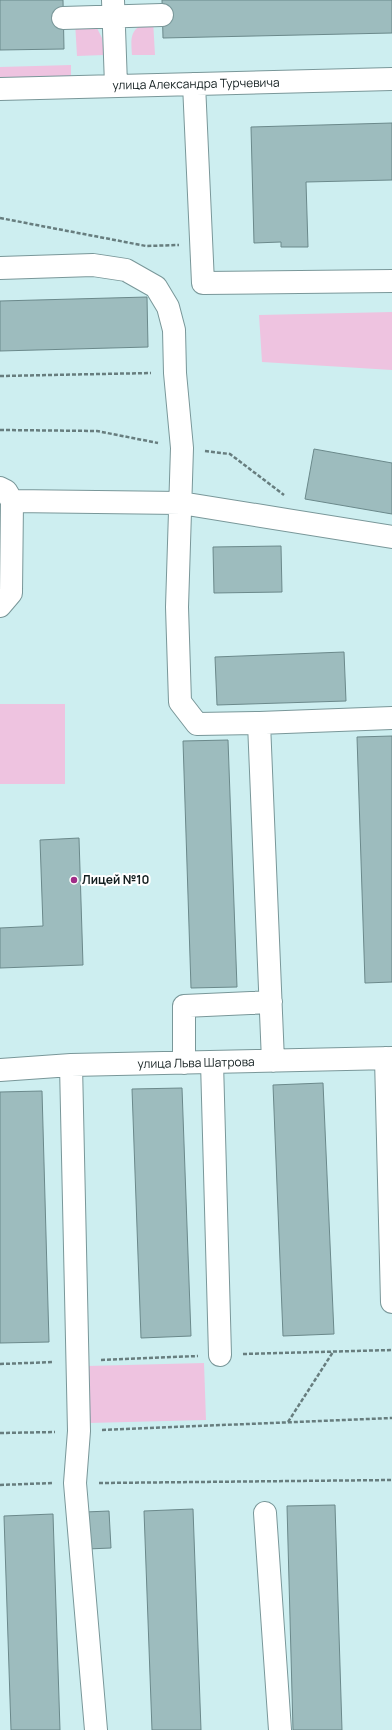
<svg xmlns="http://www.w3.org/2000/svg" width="392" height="1730" viewBox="0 0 392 1730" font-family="Manrope,sans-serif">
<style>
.green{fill:#eec3e0}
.building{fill:#9dbcbe;stroke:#6b898b}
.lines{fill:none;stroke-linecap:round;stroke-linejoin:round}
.minor-casing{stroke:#799799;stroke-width:24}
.path{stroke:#677d7e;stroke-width:2.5;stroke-dasharray:4 2;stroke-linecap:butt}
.minor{stroke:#fff;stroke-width:22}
.poi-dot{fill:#a02c87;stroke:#fff;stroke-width:1.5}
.labels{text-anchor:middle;stroke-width:4;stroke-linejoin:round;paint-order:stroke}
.street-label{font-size:12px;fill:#131f20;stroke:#fff}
.poi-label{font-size:12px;font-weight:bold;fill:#131f20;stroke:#fff;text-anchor:start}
</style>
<rect width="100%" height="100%" fill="#cdeef0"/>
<!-- green -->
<path class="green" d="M153,20L155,55H132C130,32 132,28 153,20Z
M75,22L96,26L102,38L104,55L77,56Z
M71,65V82L0,84V67Z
M392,312V370L262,362L259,315Z
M0,704H65V784H0Z
M204,1363L206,1420L89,1423L87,1366Z"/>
<!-- building -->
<path class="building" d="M0,0H63L64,49L0,50Z
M162,0H392V33L163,38Z
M392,123V180L306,182L308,247H281V242L254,243L251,127Z
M147,297L148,347L0,351V301Z
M314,449L392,463V514L305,499Z
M281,546L282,592L214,593L213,547Z
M344,652L346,701L217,705L215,657Z
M392,736V982L365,983L357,737Z
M228,740L237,987L191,988L183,741Z
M79,838L83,965L0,968V928L43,926L40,840Z
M323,1083L334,1334L283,1336L273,1085Z
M182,1088L191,1336L141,1338L132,1089Z
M42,1091L49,1342L0,1343V1092Z
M335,1505L342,1730H293L287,1506Z
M193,1509L201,1730H152L144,1511Z
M109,1511L111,1548L87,1549L85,1512Z
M53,1514L60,1730H11L4,1516Z"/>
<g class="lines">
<defs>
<path id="minor" d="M113,0L116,85
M63,18L162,15
M194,84L203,283L392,281
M0,89L392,79
M0,268L93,265L126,270L156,287L168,307L174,330L175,373L182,448L177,607L180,702L197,724L259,723L392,718
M0,488L6,491L12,501L11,593L0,606
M12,501L181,503L392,537
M259,723L273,1061
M386,1058L392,1302
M212,1062L220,1355
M184,1063V1006L271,1002
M71,1065L79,1431L75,1483L96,1730
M0,1070L71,1065L392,1058
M265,1513L280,1730"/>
</defs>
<!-- minor casing -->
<use href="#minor" class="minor-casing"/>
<!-- path -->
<path class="path" d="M0,218L146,246L179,245
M0,376L151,373
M0,430L97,431L158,443
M205,451L230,454L284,495
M243,1354L392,1350
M101,1360L198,1356
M0,1364L54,1362
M288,1422L333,1352
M102,1430L392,1418
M0,1433L55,1432
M99,1483L392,1480
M0,1485L52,1483"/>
<!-- minor -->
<use href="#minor" class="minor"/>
</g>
<!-- markers -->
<circle class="poi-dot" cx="74" cy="880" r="4"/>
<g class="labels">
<!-- street labels -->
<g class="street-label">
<text transform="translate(196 84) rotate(-1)" y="4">улица Александра Турчевича</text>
<text transform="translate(196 1063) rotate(-1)" y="4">улица Льва Шатрова</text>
</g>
<!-- poi labels -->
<g class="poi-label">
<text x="82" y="884">Лицей №10</text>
</g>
</g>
</svg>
